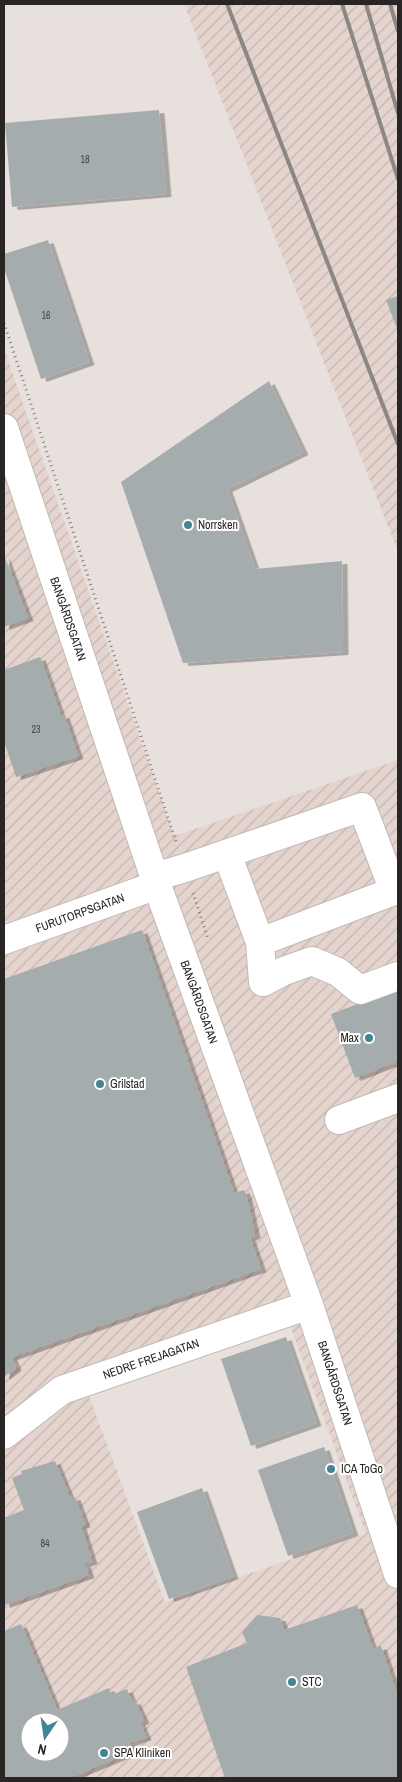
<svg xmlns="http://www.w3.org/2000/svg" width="402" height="1782" viewBox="0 0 402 1782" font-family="'Archivo Narrow',sans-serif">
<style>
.industrial{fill:url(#industrial-furrows);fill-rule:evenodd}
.building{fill:#a4acae;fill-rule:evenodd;filter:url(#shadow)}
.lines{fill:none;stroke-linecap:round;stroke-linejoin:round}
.minor-casing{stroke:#c0b9b5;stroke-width:30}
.path{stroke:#837e7b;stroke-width:3;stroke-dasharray:1 4;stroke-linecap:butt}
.minor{stroke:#fff;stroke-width:28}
.rail{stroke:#8c8784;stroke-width:4}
.poi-dot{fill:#428496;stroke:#fff;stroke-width:2}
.labels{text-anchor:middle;stroke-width:4;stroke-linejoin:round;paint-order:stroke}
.number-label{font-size:10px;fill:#474746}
.poi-label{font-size:12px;fill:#282524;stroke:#fff;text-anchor:start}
.street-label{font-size:12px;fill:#282524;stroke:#fff}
</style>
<defs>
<pattern id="industrial-furrows" width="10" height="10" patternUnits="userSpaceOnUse" patternTransform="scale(1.25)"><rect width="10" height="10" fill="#e4d4cd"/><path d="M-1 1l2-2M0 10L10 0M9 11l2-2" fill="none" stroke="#c4b6b0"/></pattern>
<filter id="shadow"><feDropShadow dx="5.5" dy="3" stdDeviation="0" flood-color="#0004"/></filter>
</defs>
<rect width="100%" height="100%" fill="#e8e0dc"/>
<!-- industrial -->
<path class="industrial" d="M184,4H398V552Z
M4,349L174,836L398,760V1778H4ZM288,1320L366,1534L165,1602L88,1393ZM30,1722H60V1752H30Z"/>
<!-- building -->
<path class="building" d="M159,110L166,194L12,207L5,123Z
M48,240L89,362L41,379L4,268V254Z
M398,296V331L386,300Z
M269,381L303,452L227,489L255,569L342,561L343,652L183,663L121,482Z
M4,555L28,618L4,627Z
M40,657L61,716L64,715L78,756L16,777L4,741V670Z
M142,930L234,1193L244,1190L247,1198L255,1235L250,1238L261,1269L12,1357L16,1368L4,1377V979Z
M398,989V1061L355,1078L331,1014Z
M286,1337L316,1423L251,1446L221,1359Z
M324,1447L353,1533L288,1556L258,1470Z
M55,1461L70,1498L75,1497L85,1524L81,1526L92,1561L85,1564L89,1575L4,1605V1518L24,1510L12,1478L22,1474L21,1471Z
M202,1488L233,1576L169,1599L137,1512Z
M357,1605L373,1649L381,1646L398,1697V1778H225L186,1667L247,1643L242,1632L257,1615L280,1618L284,1630Z
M21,1624L57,1710L109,1688L111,1695L127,1689L132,1702L135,1701L144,1720L140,1723L146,1737L130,1743L134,1751L69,1778H4V1631ZM30,1722H60V1752H30Z"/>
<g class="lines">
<defs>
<path id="minor" d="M4,428L157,885L309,1305L398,1574
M227,854L260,942
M154,877L185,868L362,807L394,891L260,942L263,982L284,971L312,961L338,972L360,990L398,976
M4,940L157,885
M339,1120L398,1098
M4,1435L62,1390L309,1305"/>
</defs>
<!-- minor casing -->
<use href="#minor" class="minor-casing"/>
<!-- path -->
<path class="path" d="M4,323L176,842
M193,893L208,939"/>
<!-- minor -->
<use href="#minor" class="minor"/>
<!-- rail -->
<path class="rail" d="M227,4L398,444
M342,4L398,179
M366,4L398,113
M390,4L398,31"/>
</g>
<!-- markers -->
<g class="poi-dot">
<circle cx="188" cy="525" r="5"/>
<circle cx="369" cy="1038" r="5"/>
<circle cx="100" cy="1084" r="5"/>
<circle cx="331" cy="1469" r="5"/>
<circle cx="292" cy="1682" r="5"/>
<circle cx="104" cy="1753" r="5"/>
</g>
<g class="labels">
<!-- number labels -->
<g class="number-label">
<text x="85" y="163">18</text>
<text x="46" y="319">16</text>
<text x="36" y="733">23</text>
<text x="45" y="1547">84</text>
</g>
<!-- poi labels -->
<g class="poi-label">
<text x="198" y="529">Norrsken</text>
<text x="359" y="1042" text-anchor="end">Max</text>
<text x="110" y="1088">Grilstad</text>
<text x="341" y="1473">ICA ToGo</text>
<text x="302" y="1686">STC</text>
<text x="114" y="1757">SPA Kliniken</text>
</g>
<!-- street labels -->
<g class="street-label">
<text transform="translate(68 619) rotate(71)" y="4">BANGÅRDSGATAN</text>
<text transform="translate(80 913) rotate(-20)" y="4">FURUTORPSGATAN</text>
<text transform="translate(199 1002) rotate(70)" y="4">BANGÅRDSGATAN</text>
<text transform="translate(151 1359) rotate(-19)" y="4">NEDRE FREJAGATAN</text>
<text transform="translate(335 1383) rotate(72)" y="4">BANGÅRDSGATAN</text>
</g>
</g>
<!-- border -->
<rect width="402" height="1782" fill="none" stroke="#282524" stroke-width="10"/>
<!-- north arrow -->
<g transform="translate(45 1737) rotate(193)"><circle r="24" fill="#ffffff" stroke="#a9a8a7"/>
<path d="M0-4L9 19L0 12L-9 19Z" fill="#428496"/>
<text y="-8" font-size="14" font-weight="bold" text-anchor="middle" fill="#282524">N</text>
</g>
</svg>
